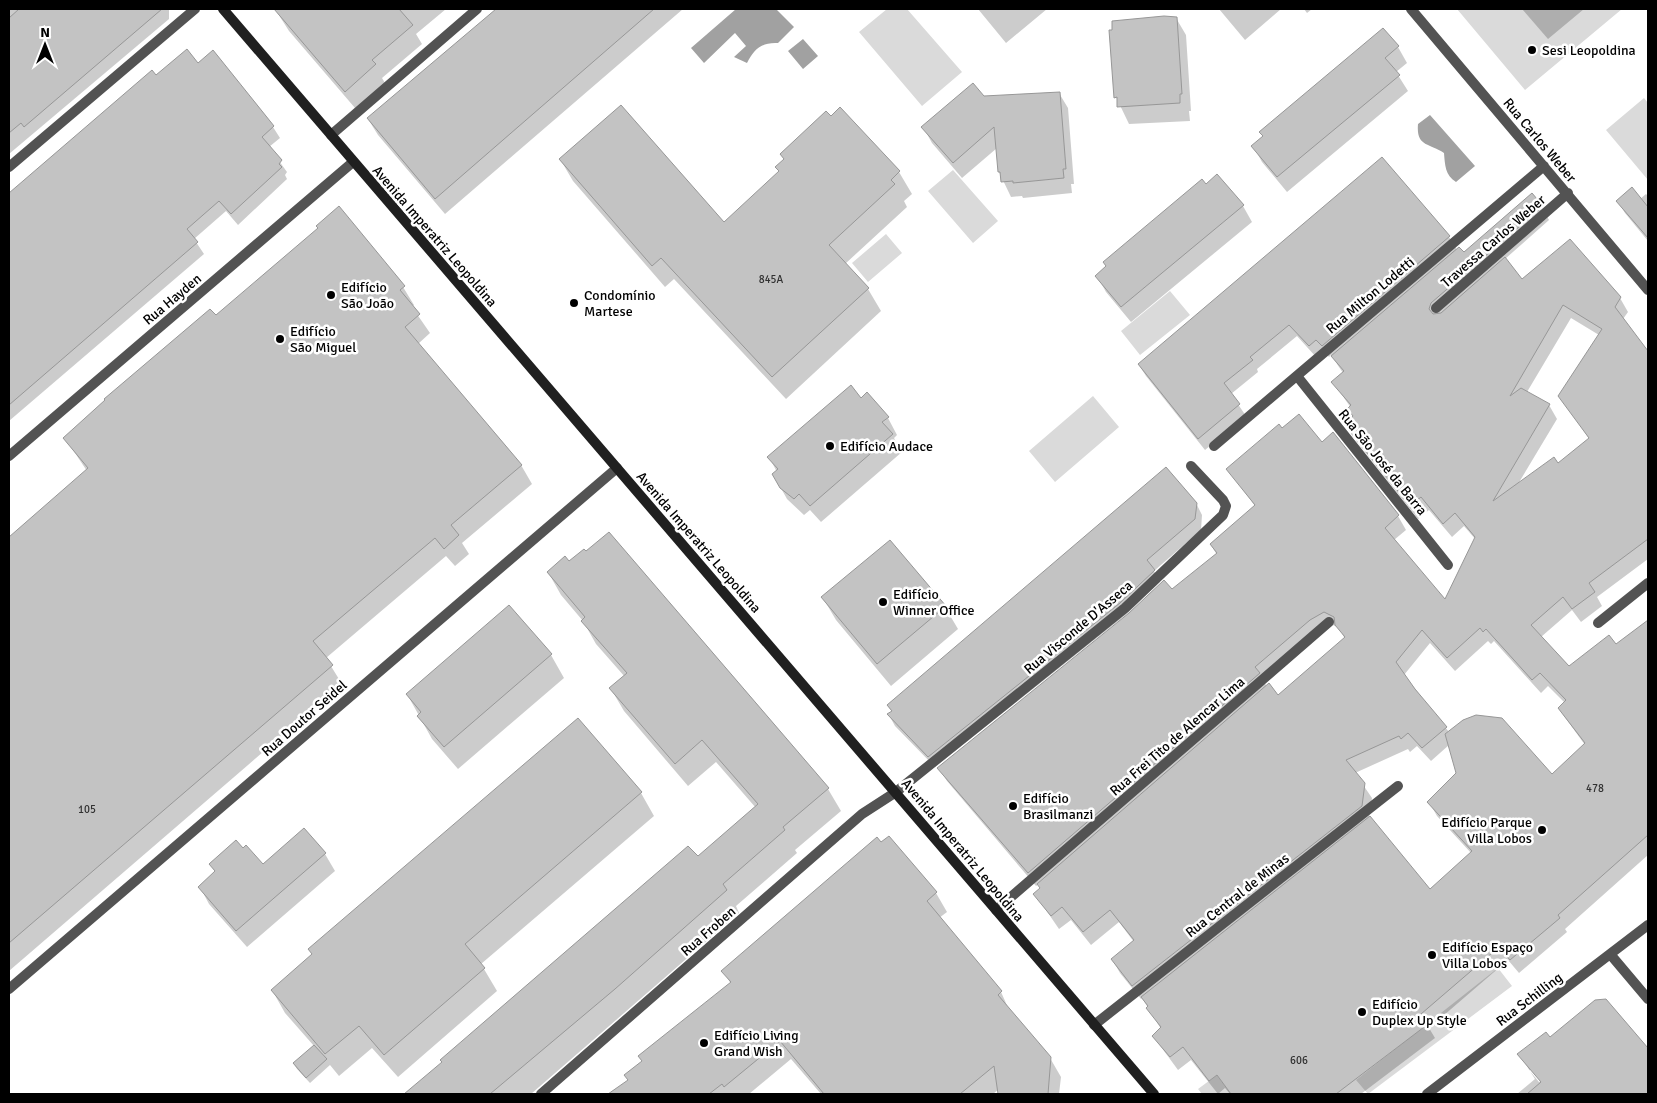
<svg xmlns="http://www.w3.org/2000/svg" width="1657" height="1103" viewBox="0 0 1657 1103" font-family="Signika,sans-serif">
<style>
.green{fill:#dadada}
.water{fill:#a1a1a1}
.shadow{fill:#0003;fill-rule:evenodd}
.building{fill:#c3c3c3;stroke:#979797;fill-rule:evenodd}
.lines{fill:none;stroke-linecap:round;stroke-linejoin:round}
.minor{stroke:#535353;stroke-width:10}
.secondary{stroke:#202020;stroke-width:10}
.poi-dot{fill:#000;stroke:#fff;stroke-width:2}
.labels{text-anchor:middle;stroke-width:5;stroke-linejoin:round;paint-order:stroke}
.number-label{font-size:11px;fill:#313131}
.poi-label{font-size:14px;fill:#000;stroke:#fff;text-anchor:start}
.street-label{font-size:14px;fill:#000;stroke:#fff}
</style>
<rect width="100%" height="100%" fill="#fff"/>
<!-- green -->
<path class="green" d="M887,9H907L962,72L922,106L859,32Z
M1457,9H1622L1525,90Z
M1644,98L1648,103V180L1606,130Z
M953,170L998,221L973,243L928,191Z
M886,234L902,253L868,282L852,263Z
M1170,291L1190,315L1140,355L1121,331Z
M1093,396L1119,427L1055,482L1029,451Z
M1498,968L1512,986L1368,1094L1356,1080Z
M1217,1075L1231,1094H1202L1198,1089Z"/>
<!-- water -->
<path class="water" d="M736,9H776L794,27L778,43C762,42 754,49 747,63L734,57L746,46L735,33L704,63L691,48Z
M803,39L818,56L803,69L788,51Z
M1430,115L1475,166L1456,182C1445,175 1445,165 1444,153C1429,143 1416,147 1418,124Z"/>
<!-- shadow -->
<path class="shadow" d="M9,9H169V19L9,154Z
M275,9H446L416,34L422,44L382,78L385,83L355,108L289,31Z
M498,9H501L506,15L514,9H683L445,214L378,135L368,119Z
M978,9H1047L1006,43Z
M1219,9H1281L1245,40Z
M1304,9H1312L1307,13Z
M1522,9H1584L1548,39Z
M1176,18L1186,35L1191,111H1189L1190,121L1129,124L1116,97Z
M1398,47L1407,63L1396,72L1408,91L1287,192L1262,162L1253,146L1264,137L1261,132Z
M213,51L273,127L280,138L269,147L287,172L285,175L287,179L238,225L226,211L194,239L204,254L9,421V194L152,72L156,77L198,64Z
M1059,93L1068,108L1074,184H1071L1072,193L1023,198L1022,196L1011,197L999,172L997,148L962,178L932,143L923,127L984,97Z
M1382,158L1449,237L1457,250L1464,254L1542,207L1549,220L1505,259L1522,280L1620,298L1628,312L1623,319L1648,353V559L1597,597L1602,606L1581,622L1572,610L1541,637L1569,668L1615,646L1648,622V855L1565,929L1567,932L1519,973L1508,960L1429,1028L1435,1038L1361,1094H1230L1225,1088L1218,1094L1191,1060L1178,1070L1153,1036L1161,1029L1142,998L1141,999L1120,973L1112,959L1134,942L1119,922L1091,945L1071,920L1059,929L1035,894L1041,889L1039,884L1036,886L947,781L939,768L1217,555L1211,545L1255,506L1228,469L1282,430L1322,444L1333,434L1398,516L1406,530L1394,540L1445,602L1476,540L1464,526L1452,537L1429,510L1418,519L1353,437L1345,424L1354,417L1351,408L1333,382L1343,373L1331,355L1329,357L1324,351L1316,357L1297,336L1257,369L1258,372L1231,394L1246,416L1205,450L1146,376L1139,365ZM1571,318L1599,335L1560,396L1590,440L1558,465L1518,484L1557,419L1549,405L1527,392ZM1333,625L1339,628L1345,639L1278,696L1267,687L1263,680L1317,633ZM1488,641L1491,644L1494,641L1541,693L1548,686L1565,703L1559,709L1585,745L1552,776L1449,732L1404,675L1430,643L1455,671ZM1449,745L1457,774L1429,802L1437,816L1472,854L1430,890L1369,817L1372,798L1355,773L1408,749L1410,752L1417,746L1431,761Z
M560,159L724,224L779,172L776,167L899,172L912,194L904,201L907,207L845,264L868,289L881,311L786,399L674,279L665,287L573,181Z
M1206,186L1243,206L1252,222L1131,322L1106,292L1097,276Z
M1646,194L1648,196V241L1625,213L1618,201L1640,199Z
M403,287L414,305L412,307L430,333L418,344L521,465L532,484L462,543L469,554L455,566L446,556L326,658L342,684L9,971V538L87,471L65,438L216,316Z
M861,399L888,418L897,435L894,438L902,452L821,522L810,510L804,515L787,499L777,481V472L769,457Z
M1196,503L1202,515L1201,530L1154,571L1160,582L1127,614L935,767L895,726L889,715L892,712L888,706Z
M609,533L828,789L841,811L795,850L797,853L736,906L739,913L531,1094H406L698,858L756,808L716,762L688,786L624,711L611,689L625,677L596,644L583,621L561,595L548,572L586,553Z
M823,598L945,607L958,629L891,686L836,620Z
M509,606L551,655L564,678L458,769L432,739L407,694Z
M641,793L654,816L481,964L497,991L398,1077L372,1048L339,1076L330,1065L310,1083L297,1069L294,1064L314,1046L285,1013L272,990Z
M888,838L936,893L947,912L939,918L1001,992L1010,1012L1050,1058L1061,1077L1059,1094H999V1089L993,1094H821L791,1059L749,1094H610L629,1080L643,1062L731,984L723,971Z
M325,854L335,871L247,947L209,904L200,887L216,873L211,864L263,866Z
M1606,1000L1648,1050V1094H1517L1535,1079L1519,1054L1549,1039ZM1529,1070H1532L1541,1081L1539,1082Z"/>
<!-- building -->
<path class="building" d="M19,9H162L24,127L21,123L9,133V18Z
M274,9H399L413,25L372,60L376,64L345,92Z
M496,9H654L435,199L367,118Z
M1164,16L1177,17L1182,94H1180V103L1117,107V97L1114,98L1109,30H1112V21Z
M1383,28L1399,46L1385,58L1400,75L1277,177L1251,146L1263,136L1259,132Z
M187,49L198,63L213,50L274,126L262,137L282,160L279,164L282,167L231,214L219,201L187,229L198,242L9,405V193L152,70L156,75Z
M973,83L984,96L1060,92L1066,169H1063L1064,178L1013,183V181L1001,182L1000,172H998L994,127L953,163L921,127Z
M621,105L724,222L779,171L775,167L784,159L780,154L826,111L831,116L840,107L900,171L891,180L895,184L829,245L869,288L772,377L661,258L652,266L559,159Z
M1382,157L1450,236L1322,346L1316,340L1309,346L1289,325L1250,357L1253,360L1224,383L1240,404L1198,439L1138,364Z
M1217,174L1244,205L1121,307L1095,276L1106,266L1103,262L1202,179L1206,184Z
M1632,187L1648,207V238L1616,201Z
M1532,193L1543,206L1431,303L1429,309L1433,314L1441,313L1505,257L1522,279L1570,239L1621,297L1615,307L1648,351V539L1589,583L1595,592L1572,609L1563,597L1531,625L1569,666L1609,635L1616,644L1648,620V835L1558,915L1560,918L1510,960L1499,947L1421,1014L1428,1024L1336,1094H1231L1217,1075L1209,1081L1183,1047L1170,1057L1152,1036L1161,1027L1146,1008L1148,1006L1141,997L1370,816L1430,889L1472,851L1427,802L1456,773L1445,734L1463,720L1476,715L1502,718L1552,774L1585,743L1558,708L1566,700L1540,673L1532,680L1486,629L1483,632L1480,628L1447,658L1422,630L1396,662L1415,689L1447,727L1422,748L1408,733L1401,739L1399,736L1346,760L1365,783L1362,806L1132,986L1111,959L1134,940L1110,910L1083,932L1062,907L1051,916L1033,894L1040,888L1037,884L1269,683L1278,695L1345,637L1335,625L1334,617L1324,612L1310,620L1255,667L1260,673L1028,873L937,768L1129,613L1164,580L1172,589L1217,553L1210,544L1255,505L1226,469L1279,424L1282,428L1299,414L1322,442L1333,432L1399,515L1385,528L1445,599L1475,537L1455,513L1443,524L1421,497L1410,506L1344,424L1353,416L1347,409L1351,405L1331,382L1344,371L1331,356L1459,247L1464,252ZM1563,305L1602,329L1558,396L1589,438L1558,463L1554,457L1493,501L1550,404L1521,388L1510,396Z
M339,206L405,286L400,290L420,314L405,327L522,465L451,525L459,535L444,549L435,538L313,641L333,665L9,943V537L88,468L63,438L105,400L104,399L210,309L216,315L318,228L316,226Z
M851,385L861,398L867,392L889,417L882,422L893,434L810,506L799,494L794,499L780,488L772,474L778,469L767,457Z
M1166,467L1197,503L1195,519L1147,560L1155,570L1120,603L928,757L887,714L892,711L887,705Z
M609,532L829,788L783,827L785,830L723,884L727,890L615,989L490,1094H404L442,1062L440,1060L688,846L698,856L758,804L702,740L675,764L609,688L627,673L581,621L585,617L547,572L565,556L569,561L584,549L586,551Z
M890,540L946,606L877,664L821,597Z
M509,605L552,654L444,747L417,716L421,712L406,694Z
M578,718L642,792L465,944L485,968L384,1055L359,1026L325,1054L271,990L312,954L308,949Z
M304,828L326,853L236,931L198,887L215,871L209,864L236,840L243,848L246,845L263,864Z
M889,836L937,892L927,901L1002,991L998,995L1051,1057L1048,1094H998L994,1066L960,1094H824L780,1041L724,1087L722,1084L709,1094H608L628,1080L624,1075L642,1061L638,1056L731,982L721,971L877,837L881,842Z
M1606,999L1648,1048V1094H1527L1541,1082L1517,1054L1546,1032L1550,1037L1595,1000Z
M314,1045L327,1059L306,1078L293,1063Z"/>
<g class="lines">
<!-- minor -->
<path class="minor" d="M1411,9L1648,290
M331,135L477,9
M9,167L195,9
M1436,308L1568,193
M1297,376L1448,565
M1214,446L1544,166
M9,456L353,162
M1598,623L1648,583
M996,910L1329,622
M1610,954L1648,999
M9,989L617,468
M1094,1025L1398,786
M541,1094L862,814L896,792L1125,608L1223,515L1226,506L1223,500L1191,466
M1427,1094L1648,925"/>
<!-- secondary -->
<path class="secondary" d="M223,9L1154,1094"/>
</g>
<!-- markers -->
<g class="poi-dot">
<circle cx="1532" cy="50" r="5"/>
<circle cx="331" cy="295" r="5"/>
<circle cx="574" cy="303" r="5"/>
<circle cx="280" cy="339" r="5"/>
<circle cx="830" cy="446" r="5"/>
<circle cx="883" cy="602" r="5"/>
<circle cx="1013" cy="806" r="5"/>
<circle cx="1542" cy="830" r="5"/>
<circle cx="1432" cy="955" r="5"/>
<circle cx="1362" cy="1012" r="5"/>
<circle cx="704" cy="1043" r="5"/>
</g>
<g class="labels">
<!-- number labels -->
<g class="number-label">
<text x="771" y="283">845A</text>
<text x="1595" y="792">478</text>
<text x="87" y="813">105</text>
<text x="1299" y="1064">606</text>
</g>
<!-- poi labels -->
<g class="poi-label">
<text x="1542" y="55">Sesi Leopoldina</text>
<text x="341" y="292">Edifício<tspan x="341" dy="16">São João</tspan></text>
<text x="584" y="300">Condomínio<tspan x="584" dy="16">Martese</tspan></text>
<text x="290" y="336">Edifício<tspan x="290" dy="16">São Miguel</tspan></text>
<text x="840" y="451">Edifício Audace</text>
<text x="893" y="599">Edifício<tspan x="893" dy="16">Winner Office</tspan></text>
<text x="1023" y="803">Edifício<tspan x="1023" dy="16">Brasilmanzi</tspan></text>
<text x="1532" y="827" text-anchor="end">Edifício Parque<tspan x="1532" dy="16">Villa Lobos</tspan></text>
<text x="1442" y="952">Edifício Espaço<tspan x="1442" dy="16">Villa Lobos</tspan></text>
<text x="1372" y="1009">Edifício<tspan x="1372" dy="16">Duplex Up Style</tspan></text>
<text x="714" y="1040">Edifício Living<tspan x="714" dy="16">Grand Wish</tspan></text>
</g>
<!-- street labels -->
<g class="street-label">
<text transform="translate(1540 140) rotate(50)" y="5">Rua Carlos Weber</text>
<text transform="translate(435 236) rotate(49)" y="5">Avenida Imperatriz Leopoldina</text>
<text transform="translate(1493 241) rotate(-41)" y="5">Travessa Carlos Weber</text>
<text transform="translate(1370 295) rotate(-40)" y="5">Rua Milton Lodetti</text>
<text transform="translate(172 299) rotate(-40)" y="5">Rua Hayden</text>
<text transform="translate(1383 462) rotate(51)" y="5">Rua São José da Barra</text>
<text transform="translate(699 542) rotate(49)" y="5">Avenida Imperatriz Leopoldina</text>
<text transform="translate(1078 627) rotate(-40)" y="5">Rua Visconde D'Asseca</text>
<text transform="translate(304 718) rotate(-41)" y="5">Rua Doutor Seidel</text>
<text transform="translate(1177 736) rotate(-41)" y="5">Rua Frei Tito de Alencar Lima</text>
<text transform="translate(963 850) rotate(50)" y="5">Avenida Imperatriz Leopoldina</text>
<text transform="translate(1237 895) rotate(-38)" y="5">Rua Central de Minas</text>
<text transform="translate(708 931) rotate(-41)" y="5">Rua Froben</text>
<text transform="translate(1529 999) rotate(-37)" y="5">Rua Schilling</text>
</g>
</g>
<!-- border -->
<rect width="1657" height="1103" fill="none" stroke="#000000" stroke-width="20"/>
<!-- north arrow -->
<g transform="translate(45 45)" stroke="#ffffff" stroke-width="4" paint-order="stroke">
<path d="M0-4L9 19L0 12L-9 19Z" fill="#000000"/>
<text y="-8" font-size="14" font-weight="bold" text-anchor="middle" fill="#000000">N</text>
</g>
</svg>
